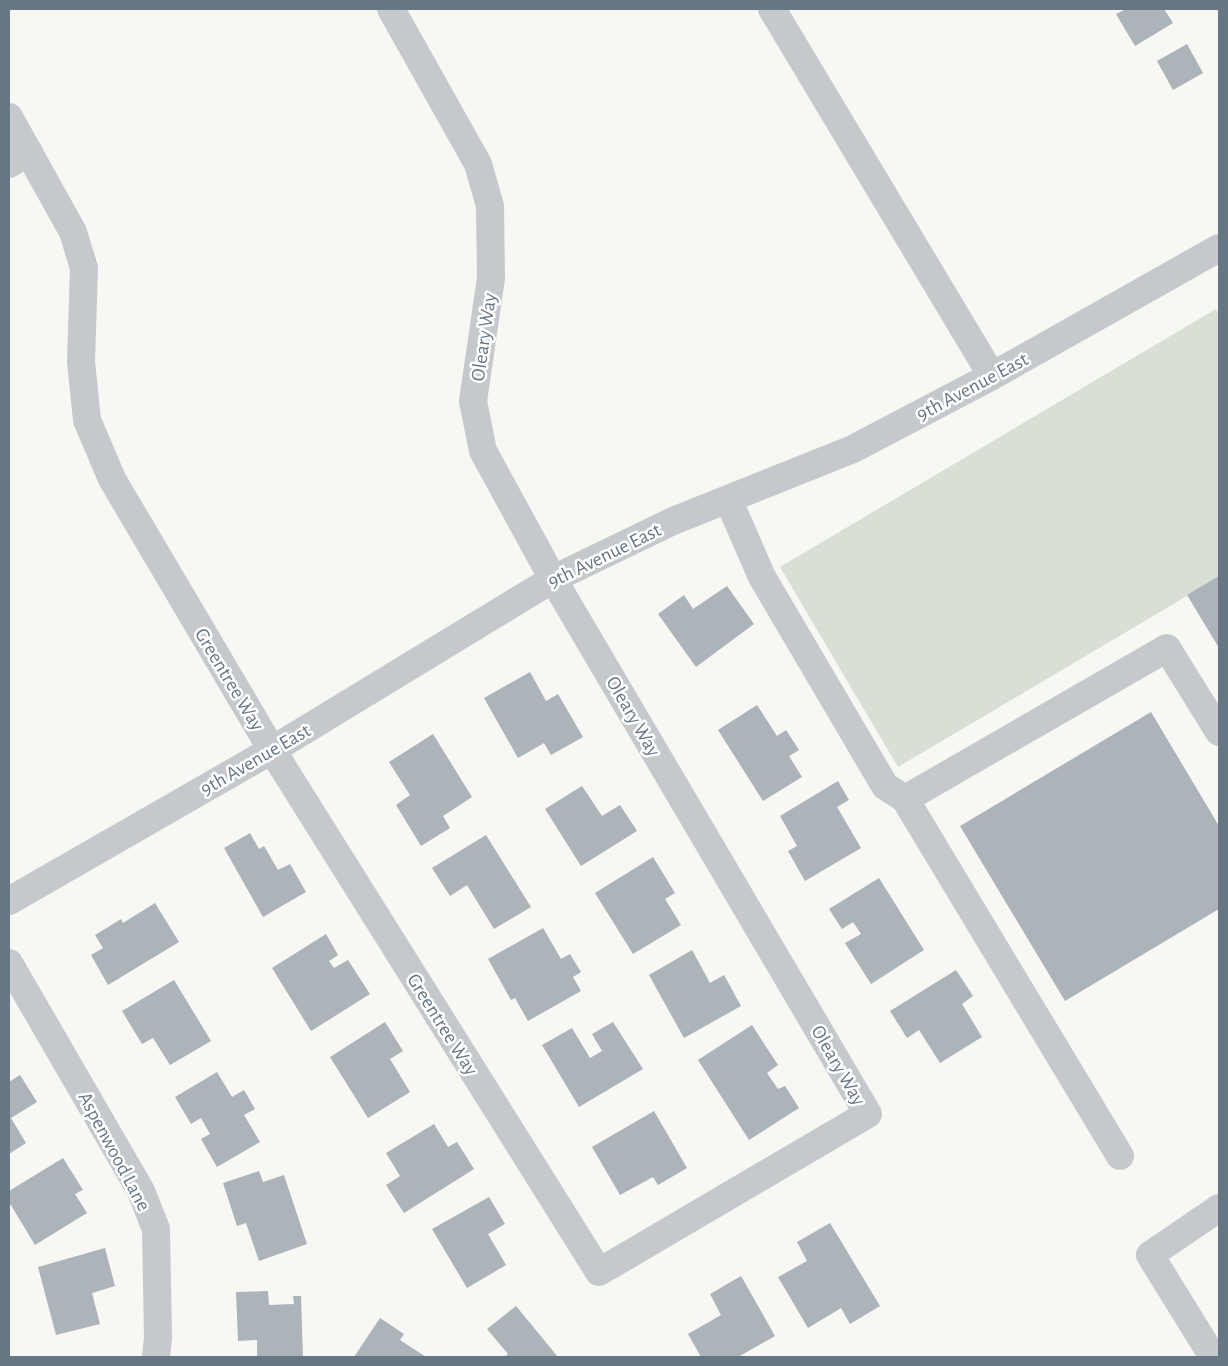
<svg xmlns="http://www.w3.org/2000/svg" width="1228" height="1366" viewBox="0 0 1228 1366" font-family="'Alegreya Sans',sans-serif">
<style>
.green{fill:#d8dfd5}
.building{fill:#acb3b9}
.lines{fill:none;stroke-linecap:round;stroke-linejoin:round}
.minor{stroke:#c5c9cc;stroke-width:28}
.labels{text-anchor:middle;stroke-width:5;stroke-linejoin:round;paint-order:stroke}
.street-label{font-size:20px;fill:#667685;stroke:#fff}
</style>
<rect width="100%" height="100%" fill="#f7f7f4"/>
<!-- green -->
<path class="green" d="M1216,309L1219,315V577L898,767L780,567Z"/>
<!-- building -->
<path class="building" d="M1126,9H1164L1173,23L1135,46L1116,14Z
M1187,44L1203,73L1173,90L1157,61Z
M1219,576V648L1187,595Z
M727,586L754,624L696,667L658,614L684,595L693,609Z
M530,672L546,701L558,694L583,737L551,755L544,743L518,758L484,698Z
M757,705L777,736L786,730L799,750L789,756L802,777L763,801L718,730Z
M1151,712L1219,826V909L1065,1001L960,826Z
M433,734L472,797L443,816L450,828L421,846L396,805L410,795L389,762Z
M838,781L849,800L837,807L861,848L805,881L788,851L797,846L780,816Z
M582,786L602,816L620,805L637,831L581,866L545,809Z
M250,833L259,849L264,846L278,870L290,864L306,892L263,917L224,848Z
M486,835L531,907L494,929L467,885L450,896L432,868Z
M653,857L675,893L665,899L681,925L633,954L595,893Z
M879,878L924,950L871,984L845,943L861,934L853,922L842,929L829,909Z
M155,903L179,942L108,985L91,955L103,948L95,935L121,919L123,923Z
M543,928L561,959L570,954L581,972L573,977L581,991L528,1021L515,998L511,1000L488,959Z
M326,934L338,955L329,961L334,968L348,960L370,994L311,1031L272,968Z
M692,950L710,983L724,975L741,1006L684,1038L649,975Z
M956,970L973,996L962,1004L982,1037L940,1063L919,1030L907,1038L890,1011Z
M174,980L211,1041L170,1065L153,1038L142,1044L122,1011Z
M385,1022L403,1051L390,1059L410,1092L368,1118L330,1057Z
M613,1022L643,1069L579,1107L542,1045L572,1028L590,1058L602,1051L592,1034Z
M752,1025L778,1065L767,1073L778,1089L785,1086L799,1108L749,1140L698,1060Z
M217,1072L232,1097L244,1090L255,1109L244,1115L260,1142L217,1167L201,1139L210,1134L201,1118L191,1124L175,1097Z
M20,1075L37,1102L11,1118L26,1143L9,1154V1082Z
M654,1111L687,1168L658,1185L653,1177L620,1195L592,1147Z
M434,1124L448,1147L457,1142L474,1169L404,1213L386,1185L400,1176L386,1153Z
M63,1158L83,1190L75,1194L87,1213L35,1245L9,1202V1191Z
M259,1171L263,1182L284,1175L307,1244L259,1261L246,1223L237,1226L223,1183Z
M489,1197L505,1224L488,1234L506,1265L467,1288L432,1229Z
M830,1223L880,1306L850,1324L841,1308L808,1328L778,1277L807,1261L797,1242Z
M105,1248L115,1286L92,1293L100,1324L56,1335L38,1267Z
M741,1276L775,1336L738,1357H701L688,1334L721,1315L710,1294Z
M268,1291L269,1305L294,1304L293,1296H301L303,1357H257V1340L238,1341L236,1292Z
M516,1306L558,1357H504L508,1354L487,1329Z
M380,1318L404,1334L400,1340L426,1357H354Z"/>
<g class="lines">
<!-- minor -->
<path class="minor" d="M772,9L992,376
M9,117L73,232L84,268L81,362L87,420L112,479L272,750L599,1272L868,1114L553,579L483,451L473,401L491,278L490,206L478,164L391,9
M9,164L29,152
M728,499L762,577L885,786L905,799
M9,901L272,750L553,579L673,521L853,449L992,376L1219,248
M9,963L141,1191L156,1229L158,1337L156,1357
M1120,1156L905,799L1167,648L1219,732
M1213,1357L1150,1255L1219,1208"/>
</g>
<g class="labels">
<!-- street labels -->
<g class="street-label">
<text transform="translate(483 337) rotate(-82)" y="7">Oleary Way</text>
<text transform="translate(972 386) rotate(-28)" y="7">9th Avenue East</text>
<text transform="translate(604 555) rotate(-26)" y="7">9th Avenue East</text>
<text transform="translate(230 679) rotate(59)" y="7">Greentree Way</text>
<text transform="translate(634 716) rotate(60)" y="7">Oleary Way</text>
<text transform="translate(255 759) rotate(-30)" y="7">9th Avenue East</text>
<text transform="translate(443 1024) rotate(58)" y="7">Greentree Way</text>
<text transform="translate(839 1065) rotate(60)" y="7">Oleary Way</text>
<text transform="translate(115 1151) rotate(62)" y="7">Aspenwood Lane</text>
</g>
</g>
<!-- border -->
<rect width="1228" height="1366" fill="none" stroke="#667685" stroke-width="20"/>
</svg>
